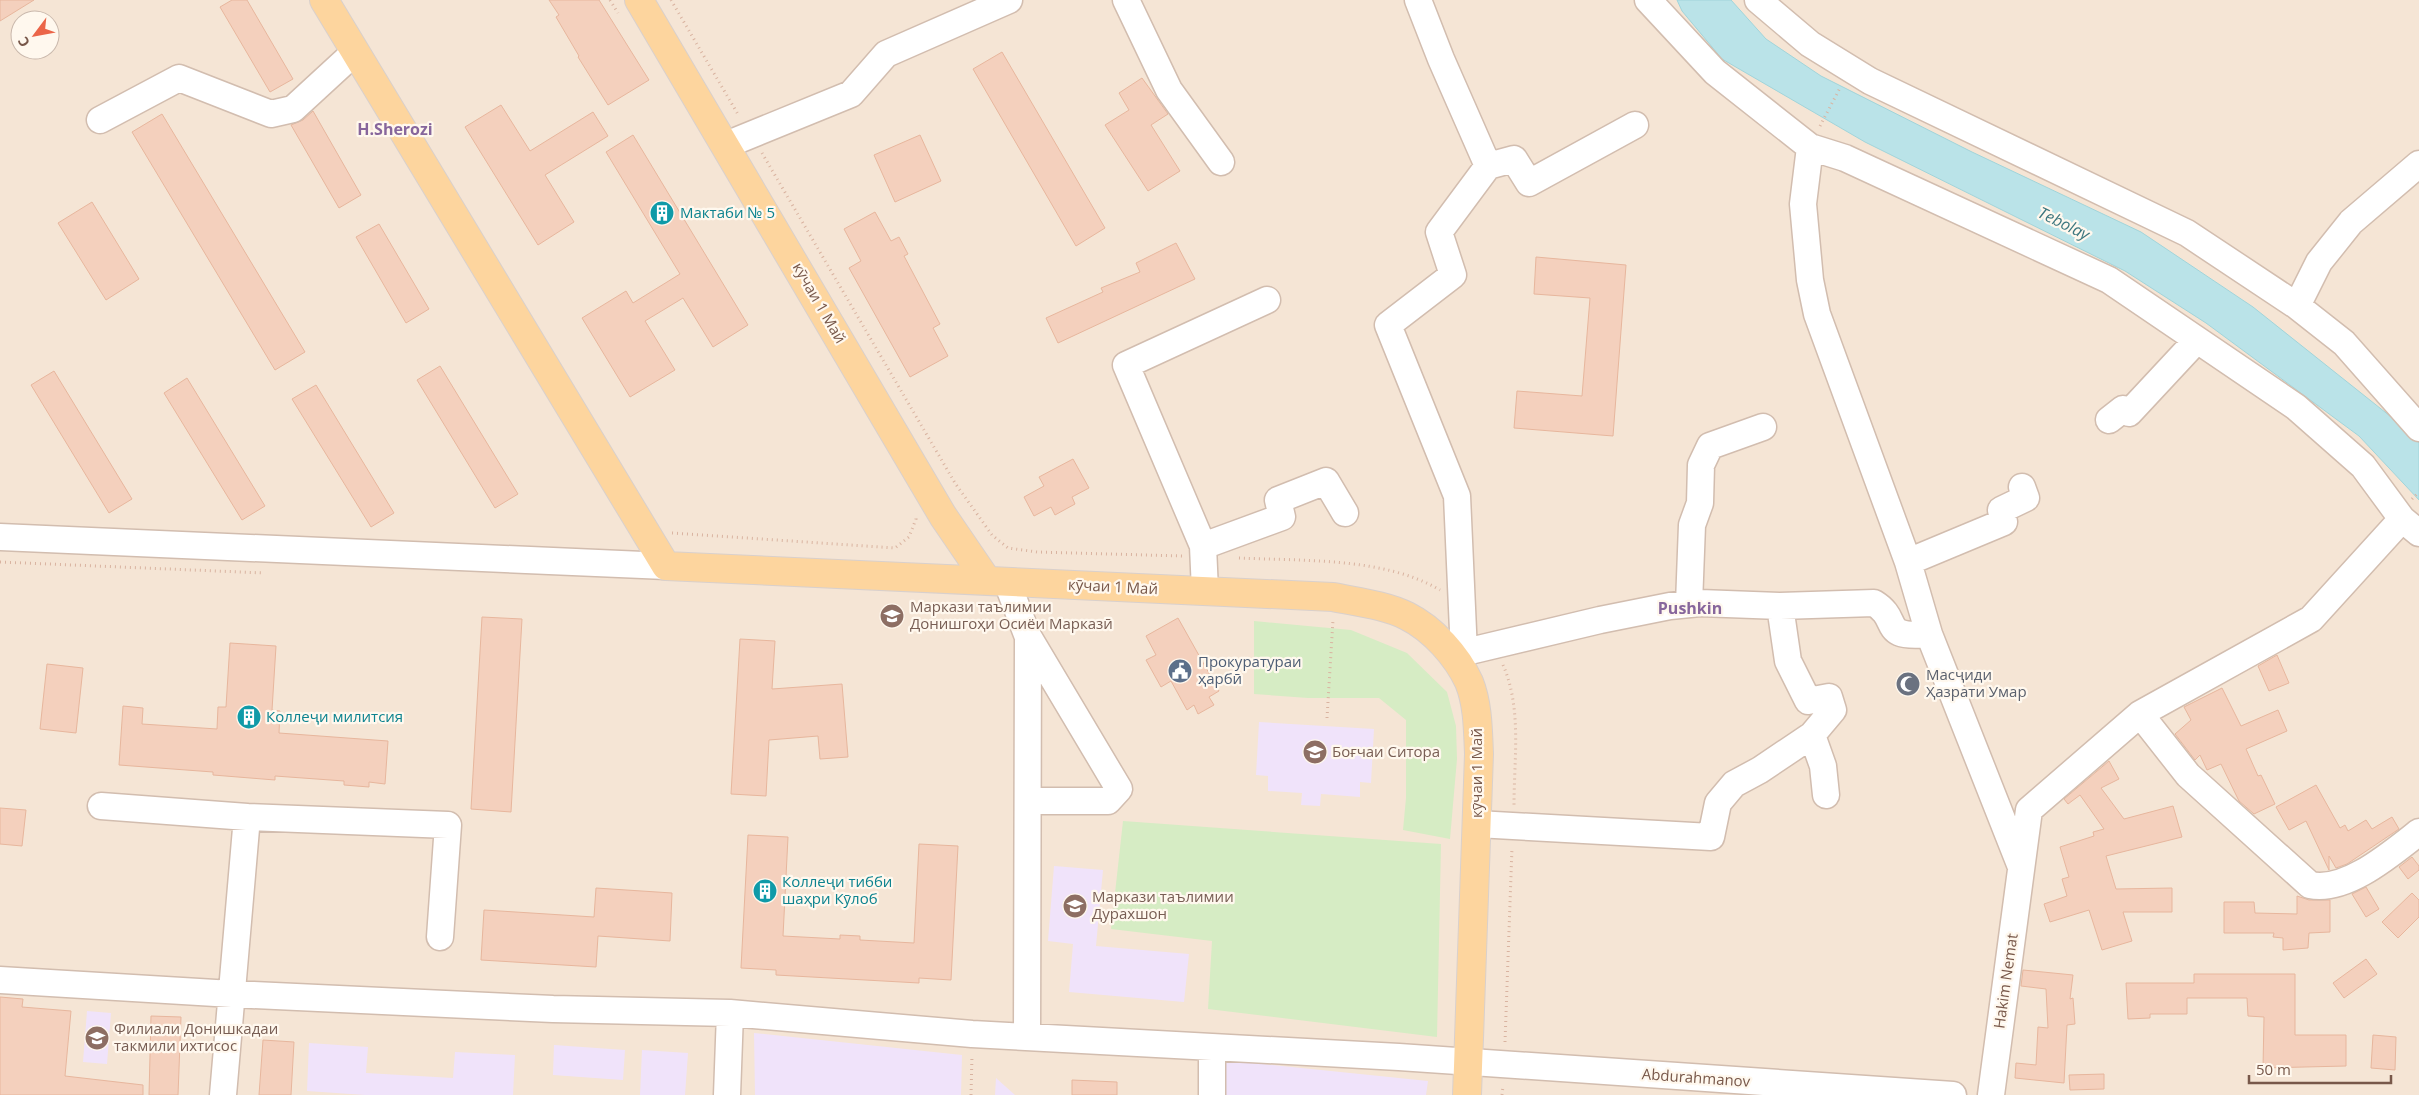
<svg xmlns="http://www.w3.org/2000/svg" width="2419" height="1095" viewBox="0 0 2419 1095" font-family="'Open Sans',sans-serif">
<style>
.residential{fill:#f5e5d5;fill-rule:evenodd}
.education{fill:#f0e3fa}
.green{fill:#d6ecc4}
.water{fill:#bae3e8;stroke:#a0d4da}
.building{fill:#f4d0bd;stroke:#e7b69d}
.lines{fill:none;stroke-linecap:round;stroke-linejoin:round}
.minor-casing{stroke:#d2bdaf;stroke-width:29}
.major-casing{stroke:#d9d0cc;stroke-width:30}
.path{stroke:#d9b3a0;stroke-width:3;stroke-dasharray:1 4;stroke-linecap:butt}
.minor{stroke:#fff;stroke-width:26}
.major{stroke:#fdd59e;stroke-width:28}
.labels{text-anchor:middle;stroke-width:4.5;stroke-linejoin:round;paint-order:stroke}
.culture-label{font-size:15px;fill:#0d838f;stroke:#fff8ee;text-anchor:start}
.street-label{font-size:15px;fill:#78584a;stroke:#fff8ee}
.education-label{font-size:15px;fill:#785e54;stroke:#fff8ee;text-anchor:start}
.service-label{font-size:15px;fill:#4e5e75;stroke:#fff8ee;text-anchor:start}
.worship-label{font-size:15px;fill:#5b616d;stroke:#fff8ee;text-anchor:start}
.neighbourhood-label{font-size:16px;font-weight:bold;fill:#87669c;stroke:#fff8ee}
.water-label{font-size:16px;font-style:italic;fill:#3c767e;stroke:#fff8ee}
</style>
<rect width="100%" height="100%" fill="#fdf3e7"/>
<!-- residential -->
<path class="residential" d="M0,0H2419V1095H0ZM20,20H50V50H20Z"/>
<!-- education -->
<path class="education" d="M1259,722L1374,729L1371,783L1360,782V797L1321,794L1320,806L1301,805L1302,793L1268,791V776L1256,775Z
M1054,866L1103,870L1096,946L1189,954L1184,1002L1069,992L1073,944L1048,941Z
M87,1011L111,1013L107,1064L83,1062Z
M754,1033L962,1055L961,1095H755Z
M309,1043L368,1047L366,1073L453,1078L455,1052L515,1055L513,1095H365L307,1091Z
M554,1045L625,1050L623,1080L553,1075Z
M642,1050L688,1053L685,1095H640Z
M1223,1060L1428,1081L1426,1095H1220Z
M996,1078L1015,1095H995Z"/>
<!-- green -->
<path class="green" d="M1254,621L1351,630L1407,653L1447,692L1456,726L1457,759L1450,839L1403,830L1406,798V720L1379,698H1308L1254,694Z
M1123,821L1441,844L1437,1037L1208,1009L1212,941L1111,929Z"/>
<!-- water -->
<path class="water" d="M1677,0H1731L1766,39L1821,76L1972,152L2141,232L2253,307L2405,428L2419,443V500L2359,436L2206,323L2125,271L1865,142L1722,59L1682,11Z"/>
<!-- building -->
<path class="building" d="M0,0H34L0,21Z
M232,0H247L293,79L270,92L220,7Z
M549,0H599L649,80L608,105L578,57L579,56L556,17L559,15Z
M1002,52L1105,228L1076,246L973,69Z
M1142,78L1168,114L1151,125L1180,171L1148,191L1105,125L1129,110L1119,93Z
M501,105L530,151L593,112L608,136L545,175L574,222L538,245L465,127Z
M313,111L361,195L339,208L291,125L303,120Z
M162,114L305,352L275,370L132,132Z
M633,135L748,325L713,347L683,298L645,321L675,370L630,397L582,318L626,291L633,303L680,274L606,152Z
M920,135L941,181L895,202L874,155Z
M92,202L139,279L106,300L58,223Z
M875,212L891,241L899,237L908,254L904,256L940,324L933,328L948,356L910,377L849,268L861,261L844,229Z
M379,224L429,309L406,323L356,237Z
M1176,243L1195,279L1058,343L1046,318L1103,292L1101,288L1140,272L1136,263Z
M1536,257L1626,265L1613,436L1514,428L1517,391L1582,396L1590,298L1534,294Z
M440,366L518,494L495,508L417,380Z
M54,371L132,499L109,513L31,385Z
M187,378L265,506L242,520L164,393Z
M316,385L394,513L371,527L292,399Z
M1073,459L1089,488L1072,497L1075,504L1055,515L1051,507L1034,516L1024,497L1044,486L1039,477Z
M482,617L522,619L511,812L471,809Z
M1178,618L1219,691L1209,697L1214,705L1198,714L1194,705L1187,710L1171,681L1161,687L1146,660L1156,655L1146,636Z
M740,639L775,641L772,689L842,684L848,757L820,759L818,736L769,740L766,796L731,794Z
M230,643L276,646L272,710L280,711L279,733L388,741L385,784L369,782V787L344,785V781L275,776V780L213,775V772L119,765L123,706L143,708L142,724L217,729L218,707H226Z
M2277,655L2289,683L2269,691L2258,666Z
M47,664L83,668L76,733L40,729Z
M2222,688L2241,726L2278,710L2287,731L2246,749L2258,776L2261,775L2275,804L2254,814L2239,801L2221,764L2207,770L2200,755L2195,760L2175,734L2191,720L2184,707Z
M2109,761L2119,779L2101,788L2124,819L2173,806L2182,837L2106,856L2116,889L2172,888V912H2123L2132,941L2102,950L2089,910L2050,922L2044,904L2067,896L2062,879L2069,877L2060,847L2094,836L2093,832L2104,829L2080,795L2068,804L2064,799Z
M2316,785L2340,828L2345,825L2348,831L2366,820L2372,829L2392,817L2399,829L2347,864L2336,868L2329,856V870L2306,821L2289,830L2276,807Z
M0,808L26,810L22,846L0,844Z
M748,835L788,837L783,936L840,939V935L860,936V940L914,943L919,844L958,846L951,980L919,978V983L776,975V970L741,968Z
M2412,857L2419,866V870L2408,879L2399,867Z
M2366,887L2379,909L2366,917L2352,894Z
M596,888L672,893L670,941L598,936L596,967L481,960L484,910L594,917Z
M2412,893L2419,900V917L2398,938L2382,922Z
M2297,896L2309,900H2330V932L2309,933L2308,948L2283,950V938L2273,937L2274,933H2224V902H2254L2255,913L2297,914Z
M2366,959L2377,974L2344,998L2333,983Z
M2023,970L2073,975L2070,999L2073,998L2075,1024L2067,1025L2064,1083L2015,1078L2016,1063L2036,1065L2038,1027L2048,1028L2046,989L2021,986Z
M2194,974H2295V1035H2346V1066L2263,1068L2264,1017L2248,1016L2247,998H2187V1014H2150V1018L2128,1019L2126,983H2194Z
M0,997L23,999L22,1007L71,1011L65,1076L143,1085V1095H0Z
M151,1016L181,1017L178,1095H149Z
M2373,1035L2396,1037L2395,1070L2371,1068Z
M263,1040L294,1042L291,1095H259Z
M2104,1074V1089L2070,1090L2069,1075Z
M1072,1080L1117,1082V1095H1072Z"/>
<g class="lines">
<defs>
<path id="minor" d="M1126,0L1169,90L1221,162
M1418,0L1441,59L1488,166L1439,232L1453,275L1388,325L1457,496L1464,653
M1648,0L1715,72L1810,147L1803,204L1810,280L1817,314L1908,562L1929,634L2021,867
M1758,0L1810,44L1870,81L2187,233L2297,306L2344,343L2419,428
M100,120L179,78L271,114L293,109L355,52
M726,145L851,94L886,54L1009,0
M1810,147L1845,158L2109,280L2296,407L2363,466L2402,519
M1488,166L1514,159L1529,183L1635,125
M2297,306L2319,262L2351,222L2419,164
M2109,420L2123,409L2129,413L2197,340
M0,537L666,566
M1203,546L1282,517L1278,500L1326,481L1345,513
M1908,562L2004,522L2001,510L2026,498L2022,487
M1007,582L1028,637L1027,1037
M1205,591L1203,546L1126,365L1267,300
M1689,604L1692,525L1700,503L1701,465L1710,446L1763,427
M1453,655L1600,620L1670,606L1700,603L1780,606L1874,603C1902,620 1878,639 1929,634
M2140,714L2188,775L2310,885C2346,893 2392,853 2419,832
M1812,735L1823,766L1826,795
M1028,801H1108L1119,789L1029,638
M101,806L247,817L448,825L440,937
M1477,824L1711,837L1718,803L1734,784L1760,770L1812,735L1833,710L1829,697L1808,701L1788,661L1780,606
M0,980L232,994L553,1009L730,1013L972,1034L1399,1057L1953,1095
M223,1095L247,817
M727,1095L730,1013
M1212,1095V1047
M1991,1095L2029,810L2140,714L2311,619L2402,519L2419,533"/>
<path id="major" d="M324,0L666,566L1333,597C1357,602 1385,605 1407,616C1433,629 1457,656 1469,682C1478,704 1478,731 1479,754L1467,1095
M639,0L943,516L986,579"/>
</defs>
<!-- minor casing -->
<use href="#minor" class="minor-casing"/>
<!-- major casing -->
<use href="#major" class="major-casing"/>
<!-- path -->
<path class="path" d="M610,0L618,13
M671,0L739,116
M1820,126L1840,88
M762,153L955,483L992,535L1008,548L1037,552L1182,556
M2412,499L2419,492
M672,533L895,548L909,537L916,519L915,516
M1239,558C1303,561 1384,557 1440,590
M0,562L264,573
M1503,665C1522,708 1514,759 1514,805
M1327,718L1333,620
M1505,1042L1512,848
M971,1095L972,1055
M1502,1095L1503,1086"/>
<!-- minor -->
<use href="#minor" class="minor"/>
<!-- major -->
<use href="#major" class="major"/>
</g>
<!-- icons -->
<defs>
<symbol id="building-disc" viewBox="-11 -11 22 22"><circle r="9.5" fill="#0f9aa8" stroke="#fff8ee"/><path d="M-4-6H4V6H1V3H-1V6H-4ZM-2.5-4.3h1.7v1.8h-1.7ZM.8-4.3h1.7v1.8H.8ZM-2.5-1h1.7V.8h-1.7ZM.8-1h1.7V.8H.8Z" fill="#fff"/></symbol>
<symbol id="university-disc" viewBox="-11 -11 22 22"><circle r="9.5" fill="#8d6e63" stroke="#fff8ee"/><path d="M0-5L7-2L0 1L-7-2ZM-4 1L0 2.5L4 1V4Q0 6-4 4Z" fill="#fff"/></symbol>
<symbol id="civic-disc" viewBox="-11 -11 22 22"><circle r="9.5" fill="#5c6f8a" stroke="#fff8ee"/><path d="M-.6-6.5H3V-4.5H.6V-3L4-1V1h2V6H-6V1h2V-1L-.6-3ZM-1.2 2.5V6h2.4V2.5Z" fill="#fff"/></symbol>
<symbol id="mosque-disc" viewBox="-11 -11 22 22"><circle r="9.5" fill="#6b7280" stroke="#fff8ee"/><path d="M3.5-4.9A6 6 0 1 0 3.5 4.9A5 5 0 1 1 3.5-4.9Z" fill="#fff"/></symbol>
<symbol id="school-disc" viewBox="-11 -11 22 22"><circle r="9.5" fill="#8d6e63" stroke="#fff8ee"/><path d="M0-5L7-2L0 1L-7-2ZM-4 1L0 2.5L4 1V4Q0 6-4 4Z" fill="#fff"/></symbol>
</defs>
<g fill-rule="evenodd">
<use href="#building-disc" x="648" y="199" width="28" height="28"/>
<use href="#university-disc" x="878" y="602" width="28" height="28"/>
<use href="#civic-disc" x="1166" y="657" width="28" height="28"/>
<use href="#mosque-disc" x="1894" y="670" width="28" height="28"/>
<use href="#building-disc" x="235" y="703" width="28" height="28"/>
<use href="#school-disc" x="1301" y="738" width="28" height="28"/>
<use href="#building-disc" x="751" y="877" width="28" height="28"/>
<use href="#university-disc" x="1061" y="892" width="28" height="28"/>
<use href="#university-disc" x="83" y="1024" width="28" height="28"/>
</g>
<g class="labels">
<!-- culture labels -->
<g class="culture-label">
<text x="680" y="218">Мактаби № 5</text>
<text x="266" y="722">Коллеҷи милитсия</text>
<text x="782" y="887">Коллеҷи тибби<tspan x="782" dy="17">шаҳри Кӯлоб</tspan></text>
</g>
<!-- street labels -->
<g class="street-label">
<text transform="translate(819 303) rotate(60)" y="5">кӯчаи 1 Май</text>
<text transform="translate(1113 587) rotate(3)" y="5">кӯчаи 1 Май</text>
<text transform="translate(1477 773) rotate(-90)" y="5">кӯчаи 1 Май</text>
<text transform="translate(2006 981) rotate(-82)" y="5">Hakim Nemat</text>
<text transform="translate(1696 1078) rotate(4)" y="5">Abdurahmanov</text>
</g>
<!-- education labels -->
<g class="education-label">
<text x="910" y="612">Маркази таълимии<tspan x="910" dy="17">Донишгоҳи Осиёи Марказӣ</tspan></text>
<text x="1332" y="757">Боғчаи Ситора</text>
<text x="1092" y="902">Маркази таълимии<tspan x="1092" dy="17">Дурахшон</tspan></text>
<text x="114" y="1034">Филиали Донишкадаи<tspan x="114" dy="17">такмили ихтисос</tspan></text>
</g>
<!-- service labels -->
<g class="service-label">
<text x="1198" y="667">Прокуратураи<tspan x="1198" dy="17">ҳарбӣ</tspan></text>
</g>
<!-- worship labels -->
<g class="worship-label">
<text x="1926" y="680">Масҷиди<tspan x="1926" dy="17">Ҳазрати Умар</tspan></text>
</g>
<!-- neighbourhood labels -->
<g class="neighbourhood-label">
<text x="395" y="135">H.Sherozi</text>
<text x="1690" y="614">Pushkin</text>
</g>
<!-- water labels -->
<g class="water-label">
<text transform="translate(2064 223) rotate(26)" y="6">Tebolay</text>
</g>
</g>
<!-- north arrow -->
<g transform="translate(35 35) rotate(238)"><circle r="24" fill="#fff8ee" stroke="#c9b8ac"/>
<path d="M0-4L9 19L0 12L-9 19Z" fill="#eb6548"/>
<text y="-8" font-size="14" font-weight="bold" text-anchor="middle" fill="#78584a">С</text>
</g>
<!-- scale -->
<path d="M2249 1075v8h142v-8" fill="none" stroke="#78584a" stroke-width="2.5"/>
<text x="2256" y="1075" font-size="15" fill="#78584a" stroke="#fff8ee" stroke-width="4" paint-order="stroke">50 m</text>
</svg>
